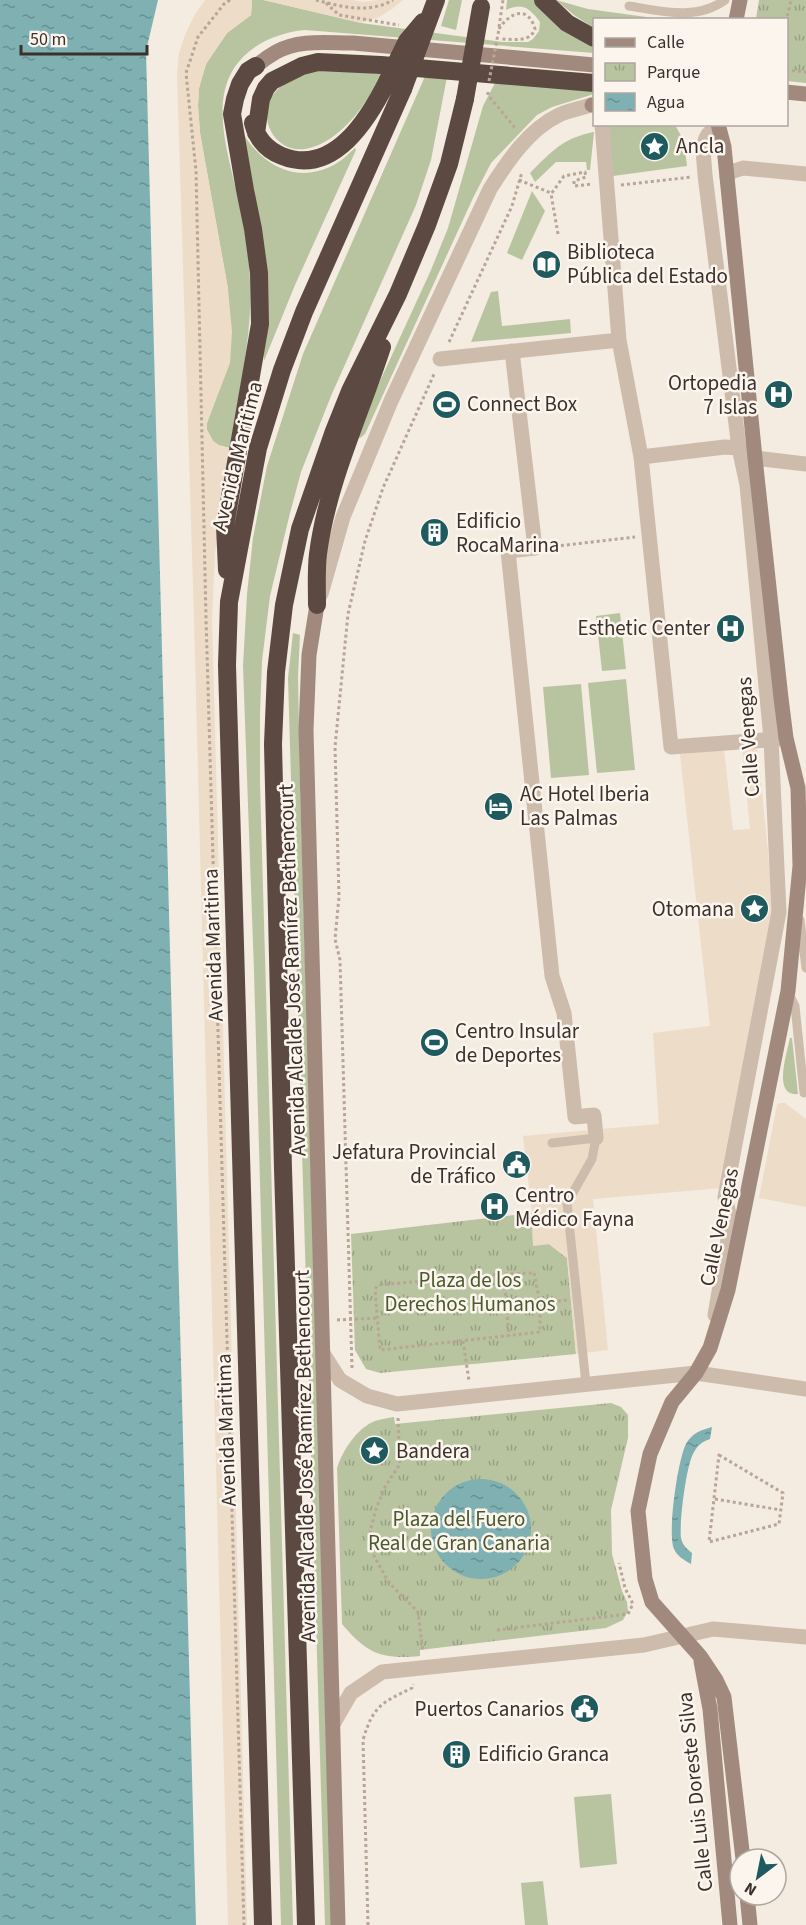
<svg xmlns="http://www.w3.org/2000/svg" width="806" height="1925" viewBox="0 0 806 1925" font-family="'Source Sans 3',sans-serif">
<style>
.green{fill:#b8c4a0}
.park{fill:url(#park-tufts)}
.plaza{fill:#ecdcc8}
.water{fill:url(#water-ripples)}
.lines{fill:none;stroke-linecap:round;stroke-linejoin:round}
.path{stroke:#b9a596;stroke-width:3;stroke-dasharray:3 3;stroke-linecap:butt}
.lane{stroke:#cdbbac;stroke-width:9}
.street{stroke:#cdbbac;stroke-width:15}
.secondary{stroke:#a18a7d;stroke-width:15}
.highway{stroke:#5c4a42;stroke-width:18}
.path-bridge{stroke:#b9a596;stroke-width:3;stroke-dasharray:3 3;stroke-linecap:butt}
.highway-bridge{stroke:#5c4a42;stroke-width:18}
.labels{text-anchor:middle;stroke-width:5;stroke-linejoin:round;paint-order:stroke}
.poi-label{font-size:21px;fill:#3b302b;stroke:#fbf5ee;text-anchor:start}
.street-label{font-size:21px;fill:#3b302b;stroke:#fbf5ee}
.park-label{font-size:21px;fill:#4a5a2e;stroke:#fbf5ee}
</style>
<defs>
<pattern id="park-tufts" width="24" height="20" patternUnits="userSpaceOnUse" patternTransform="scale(1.5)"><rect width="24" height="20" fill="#b8c4a0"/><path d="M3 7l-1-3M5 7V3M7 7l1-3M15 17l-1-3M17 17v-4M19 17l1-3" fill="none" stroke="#97a083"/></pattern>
<pattern id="water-ripples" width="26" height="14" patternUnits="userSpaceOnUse" patternTransform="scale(1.5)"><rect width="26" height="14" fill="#7fb0b2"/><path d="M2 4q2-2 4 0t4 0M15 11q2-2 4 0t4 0" fill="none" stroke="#699091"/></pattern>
</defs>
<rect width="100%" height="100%" fill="#f4ebe1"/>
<!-- green -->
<path class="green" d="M252,0H264L361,23L503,42H528L533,39L539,31L540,22C530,8 522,2 506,10L507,0H534L545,14L594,45V53L305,30C285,32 267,38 251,50C203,87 228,150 238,199C244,226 249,253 250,281C253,336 238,393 230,448L218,445L213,441L207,430V423L216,398L228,289L200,133L198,106L199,88L206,64L227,33L251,15Z
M449,0H462L456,30L441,26Z
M556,0L588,9L661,19L594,20V28L574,15Z
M320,70L383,74C367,102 341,143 305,149C278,153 259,124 270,100C274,91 284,83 293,78C301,73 311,73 320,70Z
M426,74L447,77L431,160L416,205L331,396L301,472L289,517L270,596L262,661L260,714V784L293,1925H281L254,971L243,666L247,594L253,538L267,466L303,354Z
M496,81L594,90V94L552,107L537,115L491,163L473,198L365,434L360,438L358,437V429L431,270L448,228L483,106Z
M622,124L675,125L684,141L687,166L613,176L609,126Z
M594,132L590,170H587L586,162H556L535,182L530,173C552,151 563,138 594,132Z
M244,135C265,168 300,185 337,163C344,159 349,153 355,148L356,150L295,285L264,361Z
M532,191L545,211L522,260L507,253Z
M498,291L502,326L570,319L571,333L471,342L491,292Z
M620,613L626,669L602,671L596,616Z
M293,633L300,635L298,676L300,781L332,1925H325L288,678Z
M626,679L635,770L597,773L588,683Z
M581,684L589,775L551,778L543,687Z
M790,1038H792L798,1094C772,1097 787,1053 790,1038Z
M611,1794L617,1864L580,1868L574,1797Z
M543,1881L548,1925H525L521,1883Z"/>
<!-- park -->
<path class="park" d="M759,0H806V83L787,81L786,20L756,19Z
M532,1213L533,1245L549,1244L567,1258L576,1354L380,1373L366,1369L355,1350L351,1234Z
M611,1403L621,1407L628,1415V1438L611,1510L612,1554L622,1591L627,1602L628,1611L623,1620L606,1628L420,1650V1656C382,1660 366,1653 342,1624L337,1468C343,1450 357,1428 375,1421C381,1419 388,1418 394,1417L395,1424Z"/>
<!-- plaza -->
<path class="plaza" d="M205,0H252L251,15L227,33L206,64L199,88L198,106L200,133L228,289L232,332L230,363L207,423V430L213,441L222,447L230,448L215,554L212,619L247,1925H228L194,617L177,74L179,53L185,35L194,16Z
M263,0H352L363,2L379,0H403L392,9L379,17L361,23Z
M742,747H755L758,751L774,913L721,1188L593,1199L608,1350L576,1354L567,1258L549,1244L533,1246L532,1213L523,1136L659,1124L653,1033L710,1026L680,754L724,750L733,830L750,829Z
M780,1103H785L806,1119V1207L759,1198L777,1105Z"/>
<!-- water -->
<path class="water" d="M0,0H158L146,51L196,1925H0Z
M712,1427L710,1439C701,1442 697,1446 693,1454C686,1467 679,1524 681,1538C683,1546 687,1549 692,1553L691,1564C684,1560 677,1556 674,1549C667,1533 678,1459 686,1444C692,1433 701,1430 712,1427Z
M431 1529a50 50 0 1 1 100 0a50 50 0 1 1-100 0Z"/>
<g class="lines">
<!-- path -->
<path class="path" d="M230,0L224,4L198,37L186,73L196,171L206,618L244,1925
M316,0C342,7 369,14 393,0
M326,3L339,15L399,25
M786,22L791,0
M499,27L503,0
M499,29C509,13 528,4 535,29C530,43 513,39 501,39
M786,70L806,72
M488,92V95L516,129
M519,180L551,193
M621,185L692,177
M558,234L551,194L564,176L585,172L586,177L574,181V186L593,184
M449,342L512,206L522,172
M549,547L635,537
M534,1273L540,1303V1332L380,1350L375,1289L378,1285L501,1274Z
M504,1275L509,1336
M540,1303L567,1300
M337,1320L378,1318
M463,1341L469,1381
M352,1368L340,960L335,939L339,897L335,747L348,614L365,541L383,488L435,372
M398,1418L400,1464L385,1487L376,1509L370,1532L371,1545L373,1554L389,1583L418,1612L423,1652
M719,1455L783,1493L779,1524L709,1542Z
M715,1499L781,1510
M497,1630L628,1614L633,1604L625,1588L619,1563
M368,1925L363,1740C373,1706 381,1703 412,1688L413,1684"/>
<!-- lane -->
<path class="lane" d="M629,6C661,11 696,21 725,0
M800,920L806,968
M789,994L795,1006L804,1093
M552,1143L596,1138L592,1159L567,1203L586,1384"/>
<!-- street -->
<path class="street" d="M602,124L619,340L641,457L671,747L779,739
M727,177L731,172L743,168L806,174
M512,351L535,548L508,551L552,976L564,1013L575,1117L594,1115L596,1138
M440,359L619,340
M641,457L725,447L739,448L755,458L806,464
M321,594L343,517L391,401L490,189C507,162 529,129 559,115C570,110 583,108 594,104
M715,1315L731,1222L725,1197L779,912L771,739L747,485L739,448L705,175C704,154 698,139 717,126
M324,1355L340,1380L367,1396L397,1404L696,1373L806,1389
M332,1726L351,1693L382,1672L644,1645L713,1629L806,1637"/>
<!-- secondary -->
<path class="secondary" d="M736,20L740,0
M256,66C262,61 269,56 276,52C299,39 327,43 353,43L594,65
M786,92L806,94
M592,105H594
M718,124L724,147L755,458L781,698L786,738L798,788L800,866L788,991L728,1290L710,1348L696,1373L672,1402L650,1454L638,1511L645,1579L652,1602L700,1656L716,1680L724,1697L743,1859
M317,605L309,655L306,730L338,1925
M701,1661L710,1709L730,1925
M747,1895L750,1925"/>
<!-- highway -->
<path class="highway" d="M543,0L567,23L594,38
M253,123C257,139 267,150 282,156C334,177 369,118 388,80
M256,133L261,99L266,88L272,81L302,66L318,62L381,65L594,83
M227,570L225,526L260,324L259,273L253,229L245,190L232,114L235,99L240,84L248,71L256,66
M317,605C317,588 316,570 318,554C327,483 360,415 382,347
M263,1925L227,665L229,602L258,448L282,370L304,312L403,89
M306,1925L283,1169L273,744L276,672L284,605L300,529L334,431L350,391L398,294L427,225L449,164L465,99"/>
<!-- path-bridge -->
<path class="path-bridge" d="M489,81L499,29"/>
<!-- highway-bridge -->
<path class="highway-bridge" d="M388,80L407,41L423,22
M403,89L436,0
M465,99L481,7"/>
</g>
<!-- icons -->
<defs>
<symbol id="sight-disc" viewBox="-11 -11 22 22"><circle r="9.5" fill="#1f5a5e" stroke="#fbf5ee"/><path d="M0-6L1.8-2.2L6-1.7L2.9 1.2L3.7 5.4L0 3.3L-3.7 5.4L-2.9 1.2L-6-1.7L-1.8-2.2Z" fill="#fff"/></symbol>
<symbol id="library-disc" viewBox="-11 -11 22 22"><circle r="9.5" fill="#1f5a5e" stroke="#fbf5ee"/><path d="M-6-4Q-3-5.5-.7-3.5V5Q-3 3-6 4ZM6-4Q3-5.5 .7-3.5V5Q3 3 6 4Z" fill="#fff"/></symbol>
<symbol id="hospital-disc" viewBox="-11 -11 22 22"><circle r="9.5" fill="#1f5a5e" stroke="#fbf5ee"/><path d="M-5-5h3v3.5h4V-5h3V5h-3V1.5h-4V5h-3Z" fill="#fff"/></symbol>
<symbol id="stadium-disc" viewBox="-11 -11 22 22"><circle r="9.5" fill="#1f5a5e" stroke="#fbf5ee"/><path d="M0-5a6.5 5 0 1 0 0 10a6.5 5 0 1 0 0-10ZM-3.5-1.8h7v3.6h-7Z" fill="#fff"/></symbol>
<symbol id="building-disc" viewBox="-11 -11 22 22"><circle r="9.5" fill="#1f5a5e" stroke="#fbf5ee"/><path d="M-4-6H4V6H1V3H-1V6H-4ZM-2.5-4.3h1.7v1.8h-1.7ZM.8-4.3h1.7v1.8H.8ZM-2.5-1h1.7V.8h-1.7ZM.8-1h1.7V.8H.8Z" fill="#fff"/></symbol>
<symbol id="hotel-disc" viewBox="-11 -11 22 22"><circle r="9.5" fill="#1f5a5e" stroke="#fbf5ee"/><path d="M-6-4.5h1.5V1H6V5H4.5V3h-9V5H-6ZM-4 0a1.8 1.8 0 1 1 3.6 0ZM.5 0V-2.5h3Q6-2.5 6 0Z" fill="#fff"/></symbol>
<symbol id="civic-disc" viewBox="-11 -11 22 22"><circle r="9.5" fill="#1f5a5e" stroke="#fbf5ee"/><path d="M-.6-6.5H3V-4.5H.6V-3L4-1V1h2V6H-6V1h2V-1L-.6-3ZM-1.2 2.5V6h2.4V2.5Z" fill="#fff"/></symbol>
</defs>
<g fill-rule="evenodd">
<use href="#sight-disc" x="638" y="130" width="33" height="33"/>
<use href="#library-disc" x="530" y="248" width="33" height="33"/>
<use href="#hospital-disc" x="762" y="378" width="33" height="33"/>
<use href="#stadium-disc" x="430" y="388" width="33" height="33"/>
<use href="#building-disc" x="418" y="516" width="33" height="33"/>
<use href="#hospital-disc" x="714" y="612" width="33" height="33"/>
<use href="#hotel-disc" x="482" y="790" width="33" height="33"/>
<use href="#sight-disc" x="738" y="892" width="33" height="33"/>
<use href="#stadium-disc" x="418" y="1026" width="33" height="33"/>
<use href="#civic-disc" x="500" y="1148" width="33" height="33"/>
<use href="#hospital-disc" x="478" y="1190" width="33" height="33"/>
<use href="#sight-disc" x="358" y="1434" width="33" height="33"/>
<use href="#civic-disc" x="568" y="1692" width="33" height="33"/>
<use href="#building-disc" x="440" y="1738" width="33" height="33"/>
</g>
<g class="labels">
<!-- poi labels -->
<g class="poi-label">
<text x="676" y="153">Ancla</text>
<text x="567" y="259">Biblioteca<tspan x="567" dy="24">Pública del Estado</tspan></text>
<text x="757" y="390" text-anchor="end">Ortopedia<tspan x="757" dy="24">7 Islas</tspan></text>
<text x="467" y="411">Connect Box</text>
<text x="456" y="528">Edificio<tspan x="456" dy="24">RocaMarina</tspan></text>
<text x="710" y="635" text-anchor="end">Esthetic Center</text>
<text x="520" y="801">AC Hotel Iberia<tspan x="520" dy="24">Las Palmas</tspan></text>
<text x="734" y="916" text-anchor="end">Otomana</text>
<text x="455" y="1038">Centro Insular<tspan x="455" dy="24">de Deportes</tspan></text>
<text x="496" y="1159" text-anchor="end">Jefatura Provincial<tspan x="496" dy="24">de Tráfico</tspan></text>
<text x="515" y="1202">Centro<tspan x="515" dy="24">Médico Fayna</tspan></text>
<text x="396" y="1458">Bandera</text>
<text x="564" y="1716" text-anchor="end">Puertos Canarios</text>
<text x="478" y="1761">Edificio Granca</text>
</g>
<!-- street labels -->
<g class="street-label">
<text transform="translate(237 456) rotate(-76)" y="7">Avenida Maritima</text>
<text transform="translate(748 737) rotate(-94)" y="7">Calle Venegas</text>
<text transform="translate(213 945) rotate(-92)" y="7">Avenida Maritima</text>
<text transform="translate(292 970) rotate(-92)" y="7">Avenida Alcalde José Ramírez Bethencourt</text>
<text transform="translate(719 1227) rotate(-78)" y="7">Calle Venegas</text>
<text transform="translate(226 1430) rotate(-92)" y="7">Avenida Maritima</text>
<text transform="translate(305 1456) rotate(-91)" y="7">Avenida Alcalde José Ramírez Bethencourt</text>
<text transform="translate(695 1792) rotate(-96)" y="7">Calle Luis Doreste Silva</text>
</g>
<!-- park labels -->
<g class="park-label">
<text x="470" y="1287">Plaza de los<tspan x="470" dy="24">Derechos Humanos</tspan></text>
<text x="459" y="1526">Plaza del Fuero<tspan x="459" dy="24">Real de Gran Canaria</tspan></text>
</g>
</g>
<!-- legend -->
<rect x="593" y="18" width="195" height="108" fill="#fbf5ee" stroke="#aea6a0" stroke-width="1.5"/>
<rect x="605" y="38" width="30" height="9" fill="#a18a7d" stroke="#aea6a0" stroke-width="1.5"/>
<text x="647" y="48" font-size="18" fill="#3b302b">Calle</text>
<rect x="605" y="63" width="30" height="18" fill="url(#park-tufts)" stroke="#aea6a0" stroke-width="1.5"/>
<text x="647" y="78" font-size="18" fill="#3b302b">Parque</text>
<rect x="605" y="93" width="30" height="18" fill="url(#water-ripples)" stroke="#aea6a0" stroke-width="1.5"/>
<text x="647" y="108" font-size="18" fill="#3b302b">Agua</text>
<!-- north arrow -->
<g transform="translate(758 1877) rotate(212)"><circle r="28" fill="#fbf5ee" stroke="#aea6a0" stroke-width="1.5"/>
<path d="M0-4.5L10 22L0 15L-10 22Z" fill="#1f5a5e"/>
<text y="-9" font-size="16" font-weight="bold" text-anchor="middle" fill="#3b302b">N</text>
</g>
<!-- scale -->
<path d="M21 45v9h126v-9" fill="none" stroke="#3b302b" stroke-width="3"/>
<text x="30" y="45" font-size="18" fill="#3b302b" stroke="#fbf5ee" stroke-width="4.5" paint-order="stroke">50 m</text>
</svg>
